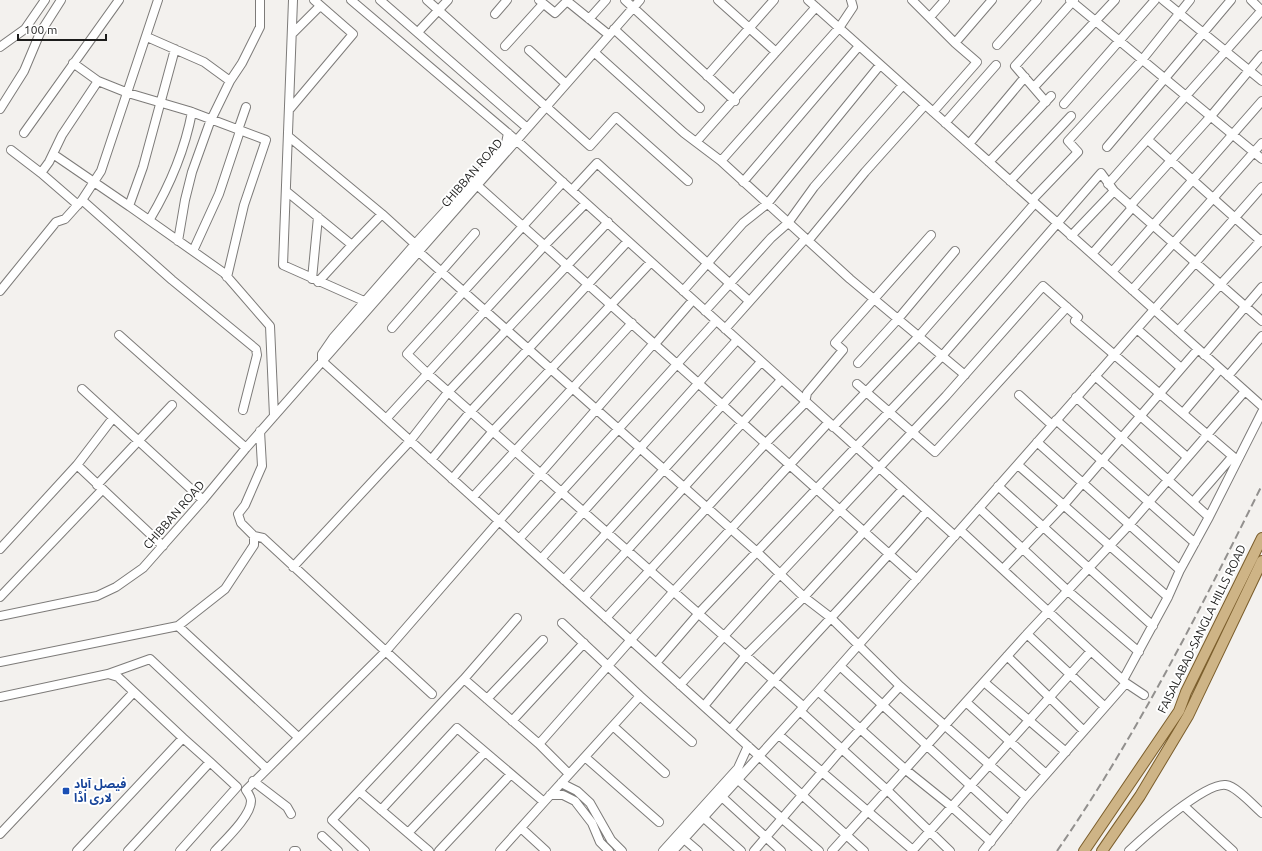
<svg xmlns="http://www.w3.org/2000/svg" width="1262" height="851" viewBox="0 0 1262 851" font-family="Ubuntu,'Noto Sans Arabic',sans-serif">
<style>
.lines{fill:none;stroke-linecap:round;stroke-linejoin:round}
.minor-casing{stroke:#7d7b79;stroke-width:10}
.major-casing{stroke:#7b5e2c;stroke-width:12}
.minor{stroke:#fff;stroke-width:8}
.major{stroke:#ceb486;stroke-width:10}
.rail{stroke:#92908e;stroke-width:2;stroke-dasharray:8 4;stroke-linecap:butt}
.transit-dot{fill:#1a4fb4;stroke:#fff;stroke-width:1.5}
.labels{text-anchor:middle;stroke-width:4;stroke-linejoin:round;paint-order:stroke}
.street-label{font-size:12px;fill:#1c1c1b;stroke:#fff}
.transit-label{font-size:12px;font-weight:bold;fill:#164399;stroke:#fff;text-anchor:start}
</style>
<rect width="100%" height="100%" fill="#f3f1ee"/>
<g class="lines">
<defs>
<path id="minor" d="M293,0L283,265L364,301
M351,0L516,140L955,536
M380,0L526,127
M427,0L590,146L616,117L688,181
M539,0L555,13L568,0
M625,0L735,101
M718,0L776,52
M808,0L1262,406
M912,0L955,43L977,62L933,112
M1070,0L1262,159
M1163,0L1262,81
M1251,0L1262,11
M567,1L609,35
M495,14L507,0
M930,17L945,0
M589,19L606,0
M614,29L700,108
M418,32L448,0
M292,34L320,6
M147,37L204,62L230,81
M955,43L992,0
M997,45L1037,0
M505,46L543,4
M0,47L25,29L45,0
M529,50L565,83
M594,52L684,133L721,161L850,279L965,375
M73,63L98,81L128,93L189,111L266,140L244,205L227,277
M707,76L774,0
M1034,87L1115,0
M1046,102L1015,66L1074,0
M1064,104L1155,0
M0,109L24,71L40,33L61,0
M289,110L353,34L314,0
M945,123L996,65
M238,130L246,107
M24,133L119,0
M288,136L382,214L415,244L419,252L757,552L804,597L830,617L900,686L1026,797
M1148,140L1262,242
M697,141L816,7
M969,144L1025,77
M1107,147L1231,0
M11,150L41,173
M53,154L129,206L143,167L175,49
M721,161L839,28L853,7L851,0
M989,162L1051,96
M1010,181L1071,116
M563,182L407,354L428,374L804,707
M743,182L859,46
M1108,184L1262,10
M478,186L917,579
M572,190L597,163L749,301
M286,191L352,245L318,282
M82,200L172,280L256,349L257,355L243,410
M1032,200L1078,152L1068,141L1142,60L1190,0
M78,205L41,173L49,162L62,135L98,81
M129,206L224,273L270,326L274,416
M1130,206L1211,116L1262,55
M150,219C169,187 185,149 192,112
M1071,236L1114,191
M178,241L185,200L192,172L210,122L230,81L242,63L260,27V0
M808,241L865,172L925,105
M352,245L382,214
M193,251L219,194L240,131
M1092,254L1132,208
M1112,272L1262,101
M312,279L318,217
M1132,290L1262,143
M0,291L56,222L65,219L82,200L101,171L158,0
M683,291L743,223L767,204L880,65
M705,311L771,238L788,223L814,187L903,85
M392,328L475,233
M725,329L805,239
M1137,329L1181,368
M1178,331L1262,239
M119,335L246,448
M655,344L693,300
M1204,355L1262,287
M322,361L864,851
M322,361V354L333,338L415,244L499,152L506,143L508,133
M858,363L898,319L955,251
M1095,376L1187,457
M1228,376L1262,336
M857,384L935,452L1067,307
M82,389L203,500
M1019,395L1052,425
M1076,397L1209,517
M1183,413L1220,369
M386,419L545,245L586,203
M1056,420L1195,543
M833,427L919,336L1035,203
M260,431L262,466L245,505L238,514L241,523L254,536L263,538L432,694
M1037,442L1180,570
M431,460L471,411L628,241
M77,465L163,546
M1018,465L1168,597
M452,479L493,431L651,262
M97,485L172,405
M998,486L1153,626
M473,497L632,323
M1193,502L1232,457
M979,508L1068,591L1139,652
M960,530L1091,651L1126,683L1144,695
M519,539L716,321
M0,549L77,465L113,418
M541,559L737,340
M293,567L410,441L449,391L608,222
M1004,568L1063,506L1198,349
M564,580L761,362
M0,597L102,490
M584,598L781,380
M0,616L97,596L116,587L143,568L203,500L246,448L640,0
M606,618L766,443L805,403L807,393L843,350L835,343L931,235
M562,623L640,696
M178,626L225,589L254,545V536
M1027,634L1105,707
M1007,656L1084,731
M0,662L178,626L298,737
M656,663L699,613L942,356L1101,173L1114,191L1262,321
M840,666L1008,820
M108,674L150,659L266,768
M464,679L517,618
M1123,680L1168,597L1180,570L1209,517L1262,412
M984,682L1066,752
M680,685L780,574L946,396L1043,286L1078,317L1075,321L1237,460
M818,691L906,770L952,807L991,842
M0,697L108,674L118,677L134,692
M487,699L543,640
M966,702L1046,774
M704,706L746,655L804,597L903,489
M800,711L887,790L950,851
M512,721L584,643
M613,726L665,773
M731,729C794,655 863,586 926,512
M779,735L914,851
M539,744L569,774
M585,757L659,822
M737,779L819,851
M253,781L287,807L291,814
M561,783L577,791L590,803L611,840L622,851
M359,791L429,851
M550,795H563L575,801L592,823L600,842L609,851
M722,797L781,851
M544,802L640,696L692,742
M1184,806L1233,851
M381,810L457,728L544,802L500,851
M703,817L741,851
M521,828L546,851
M408,833L485,752
M0,834L134,692L183,738L77,851
M322,836L338,851
M684,839L698,851
M128,851L210,762L183,738
M180,851L237,787L210,762
M215,851C225,840 251,816 251,801C251,797 248,793 246,790L386,651L654,343
M294,851H296
M365,851L332,820L464,679L539,744L674,591L828,423
M439,851L511,774
M663,851L738,768L748,746
M673,851L818,691L1262,187
M754,851L841,750L900,686
M832,851L1027,634L1130,524L1245,391
M912,851L1091,651
M983,851L1026,797L1126,683
M1129,851C1145,836 1205,782 1226,785C1236,786 1254,806 1262,813"/>
<path id="major" d="M1084,851L1179,711L1186,692L1262,538
M1102,851L1140,796L1188,716L1262,561"/>
</defs>
<!-- minor casing -->
<use href="#minor" class="minor-casing"/>
<!-- major casing -->
<use href="#major" class="major-casing"/>
<!-- minor -->
<use href="#minor" class="minor"/>
<!-- major -->
<use href="#major" class="major"/>
<!-- rail -->
<path class="rail" d="M1057,851C1137,735 1200,610 1262,485"/>
</g>
<!-- markers -->
<rect class="transit-dot" x="62" y="787" width="8" height="8" rx="2"/>
<g class="labels">
<!-- street labels -->
<g class="street-label">
<text transform="translate(472 173) rotate(-49)" y="4">CHIBBAN ROAD</text>
<text transform="translate(174 515) rotate(-49)" y="4">CHIBBAN ROAD</text>
<text transform="translate(1202 629) rotate(-64)" y="4">FAISALABAD-SANGLA HILLS ROAD</text>
</g>
<!-- transit labels -->
<g class="transit-label">
<text x="74" y="788">فیصل آباد<tspan x="74" dy="14">لاری اڈا</tspan></text>
</g>
</g>
<!-- scale -->
<path d="M18 34v6h88v-6" fill="none" stroke="#1c1c1b" stroke-width="2"/>
<text x="24" y="34" font-size="12" fill="#1c1c1b" stroke="#ffffff" stroke-width="3" paint-order="stroke">100 m</text>
</svg>
